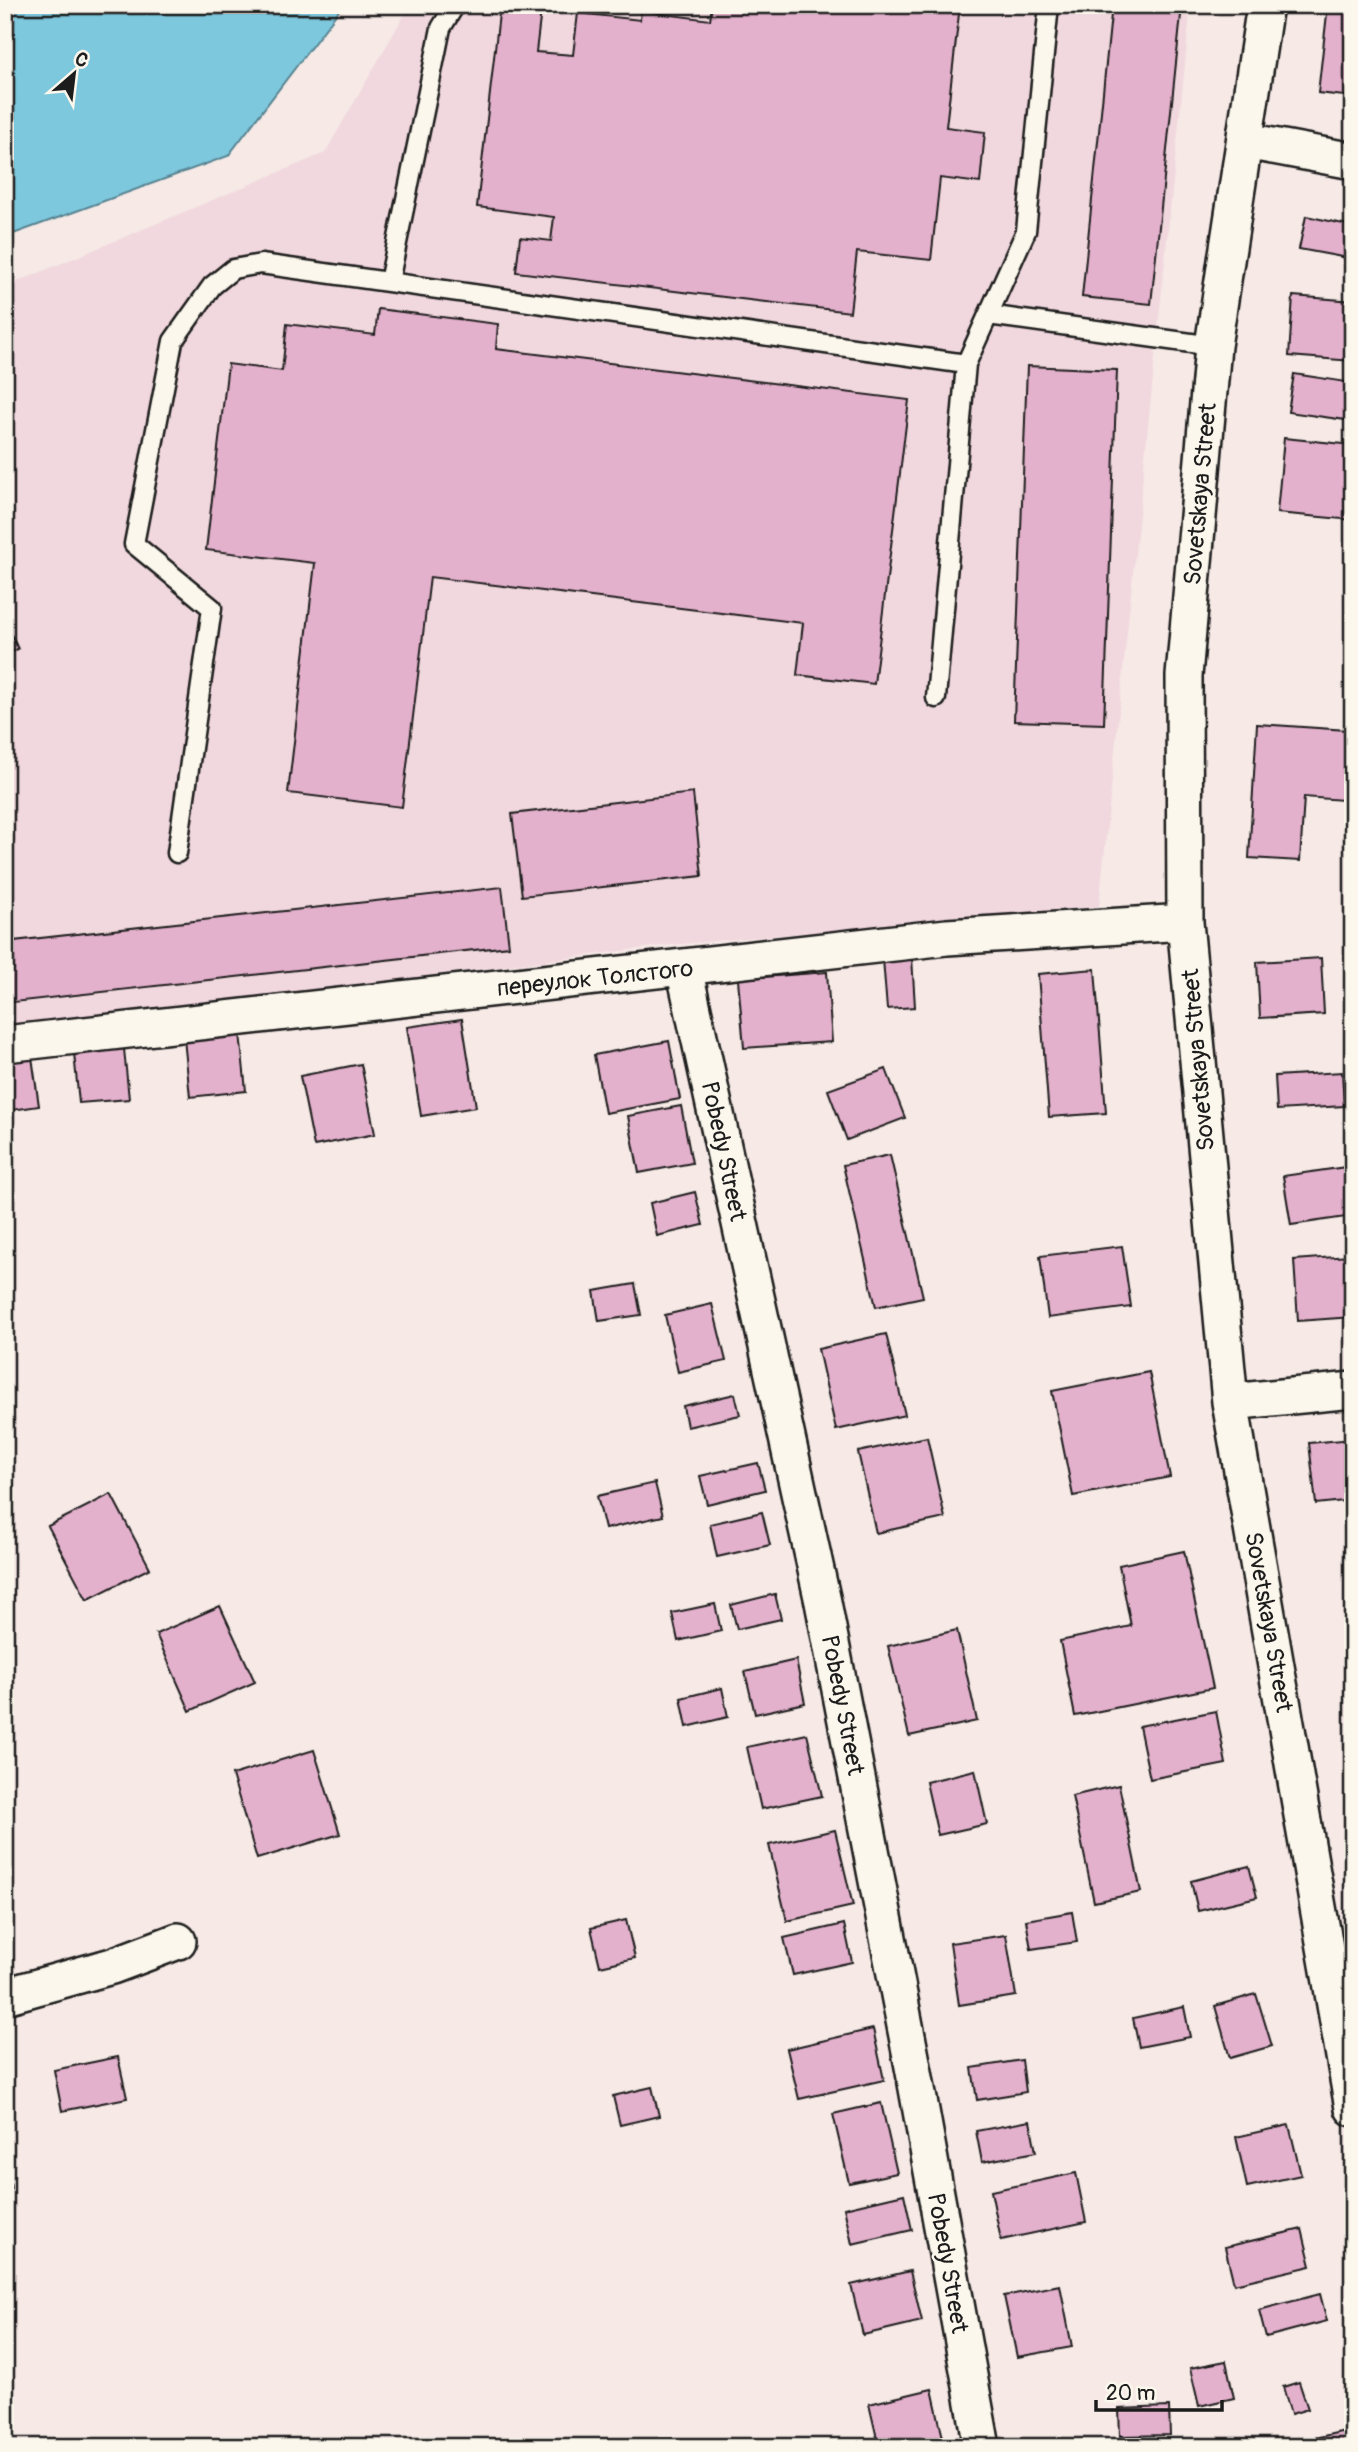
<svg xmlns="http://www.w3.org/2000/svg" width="1358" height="2452" viewBox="0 0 1358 2452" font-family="Pangolin,sans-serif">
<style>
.built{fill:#f1d8de}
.water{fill:#7ec8de;stroke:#578390;stroke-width:2}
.building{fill:#e4b1cd;stroke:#1c1c1c;stroke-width:2}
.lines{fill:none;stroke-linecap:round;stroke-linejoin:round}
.service-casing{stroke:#1c1c1c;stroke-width:23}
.minor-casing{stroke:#1c1c1c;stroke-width:40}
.service{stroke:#fbf7ec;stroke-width:18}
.minor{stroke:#fbf7ec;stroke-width:35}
.labels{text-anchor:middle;stroke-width:5;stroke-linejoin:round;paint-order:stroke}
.street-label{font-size:24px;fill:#1c1c1c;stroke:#fbf7ec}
</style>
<rect width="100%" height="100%" fill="#f6e9e6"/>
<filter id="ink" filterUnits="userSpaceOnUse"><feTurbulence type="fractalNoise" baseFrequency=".0143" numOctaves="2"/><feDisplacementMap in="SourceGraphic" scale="14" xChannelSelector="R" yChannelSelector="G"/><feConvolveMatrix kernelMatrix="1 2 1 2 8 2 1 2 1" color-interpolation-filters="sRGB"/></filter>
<g filter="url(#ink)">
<!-- built -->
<path class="built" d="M410,5H1191L1099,906L661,946L5,1030V287L325,153Z"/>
<!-- water -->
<path class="water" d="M5,5H343L228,156L5,237Z"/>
<!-- building -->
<path class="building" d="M500,5L541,10L536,52L573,55L578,13L640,20L641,11L710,20L712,5H960L946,127L985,132L980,183L940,178L931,260L857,252L850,312L516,272L520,237L551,241L554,217L477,207Z
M1112,5H1182L1151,304L1082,297Z
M1328,5H1353V97L1318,93Z
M1306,216L1353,226V259L1299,249Z
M1293,296L1353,301V361L1289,356Z
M378,309L498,324L496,349L909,400L874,684L797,675L803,623L430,577L402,807L288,793L315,563L206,550L228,364L282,371L287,324L375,335Z
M1027,366L1117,370L1104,724L1014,721Z
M1294,374L1353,383V421L1288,412Z
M1284,438L1353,445V520L1277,513Z
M5,621L18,649L5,655Z
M1257,724L1347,730L1343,800L1304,797L1300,861L1249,858Z
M693,793L702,876L522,896L512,814Z
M502,887L509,946L5,1003V942Z
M912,957L915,1007L887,1009L883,959Z
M1321,958L1324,1014L1260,1018L1257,962Z
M1095,969L1106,1113L1049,1117L1038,974Z
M827,972L832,1042L744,1048L738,979Z
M462,1019L476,1107L421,1116L407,1027Z
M240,1033L246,1091L190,1097L184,1039Z
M669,1041L680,1099L605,1113L594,1055Z
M124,1049L129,1099L79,1103L74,1053Z
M32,1057L39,1106L5,1111V1061Z
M361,1064L375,1134L314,1146L300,1076Z
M886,1069L905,1118L847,1140L828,1090Z
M1342,1072L1344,1106L1277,1110L1275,1076Z
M681,1106L692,1163L639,1173L628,1116Z
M890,1155L923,1297L876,1307L843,1165Z
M1353,1166V1216L1291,1225L1283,1176Z
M695,1192L703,1225L657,1236L650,1203Z
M1122,1246L1131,1307L1048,1318L1040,1256Z
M1349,1256L1353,1317L1298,1321L1294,1260Z
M635,1284L641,1315L599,1321L594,1291Z
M712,1304L726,1361L678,1372L665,1315Z
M886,1334L905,1415L836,1430L818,1349Z
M1149,1372L1170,1477L1073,1496L1052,1391Z
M735,1394L740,1415L687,1427L683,1406Z
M927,1437L945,1518L876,1533L858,1452Z
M1353,1439V1500L1316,1504L1309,1443Z
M758,1463L765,1490L707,1504L700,1476Z
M655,1483L663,1516L605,1529L597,1496Z
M111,1494L150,1568L87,1600L48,1526Z
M762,1512L770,1545L717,1557L710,1524Z
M1184,1551L1213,1688L1075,1716L1060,1641L1131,1626L1119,1565Z
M775,1594L781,1619L737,1629L731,1605Z
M715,1604L721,1631L678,1641L672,1613Z
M220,1606L255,1682L190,1711L156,1634Z
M957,1630L977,1721L909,1736L888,1646Z
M796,1660L805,1703L755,1714L745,1672Z
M722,1688L728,1717L687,1727L681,1698Z
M1216,1711L1226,1764L1150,1779L1139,1726Z
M807,1734L822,1796L761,1809L747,1747Z
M314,1750L340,1834L257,1859L232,1775Z
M975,1770L987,1824L938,1835L926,1782Z
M1119,1785L1141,1892L1094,1902L1072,1796Z
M835,1830L853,1906L787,1921L769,1845Z
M1249,1866L1257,1897L1198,1911L1191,1881Z
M1072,1912L1077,1942L1031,1949L1026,1920Z
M626,1920L635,1958L600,1966L591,1928Z
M844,1924L852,1962L793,1975L784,1938Z
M1006,1935L1016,1996L959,2005L950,1943Z
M1256,1994L1272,2046L1230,2058L1215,2006Z
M1184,2007L1190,2037L1139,2047L1133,2018Z
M873,2029L884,2080L799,2099L787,2049Z
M118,2057L127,2098L62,2111L54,2070Z
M1022,2060L1026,2092L977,2100L972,2068Z
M652,2087L659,2116L620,2125L613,2096Z
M881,2103L897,2173L849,2183L833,2114Z
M1030,2121L1036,2152L982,2162L976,2131Z
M1289,2125L1301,2175L1247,2187L1236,2137Z
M5,2146L11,2189L5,2190Z
M1076,2173L1086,2222L1001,2240L991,2191Z
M904,2194L912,2230L852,2244L844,2208Z
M1302,2229L1311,2266L1234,2284L1225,2247Z
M910,2271L922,2321L863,2335L851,2285Z
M1060,2285L1072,2347L1017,2357L1004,2296Z
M1320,2294L1327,2321L1266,2337L1259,2310Z
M1226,2361L1234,2398L1199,2406L1190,2368Z
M1299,2382L1308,2409L1291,2414L1283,2387Z
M932,2389L945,2447H879L869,2404Z
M1169,2407L1170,2435L1120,2436L1119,2409Z
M1345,2431L1349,2447H1294L1293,2443Z"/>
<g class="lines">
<defs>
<path id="service" d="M389,282L441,28L455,5
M988,315L1213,346
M936,698L966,364L1026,231L1049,5
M177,853L212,608L134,544L173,341L212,286L233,269L261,264L966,364"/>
<path id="minor" d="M1265,5L1213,346L1184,676L1185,922L1230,1402L1353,2108
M1246,141L1353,161
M684,968L823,1602L914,2072L982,2447
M5,1044L947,937L1185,922
M1230,1402L1353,1390
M5,1996L112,1966L178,1941"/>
</defs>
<!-- service casing -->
<use href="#service" class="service-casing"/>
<!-- minor casing -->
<use href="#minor" class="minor-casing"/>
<!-- service -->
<use href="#service" class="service"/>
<!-- minor -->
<use href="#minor" class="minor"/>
</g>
</g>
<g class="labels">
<!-- street labels -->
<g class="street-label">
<text transform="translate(1200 494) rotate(-85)" y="8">Sovetskaya Street</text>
<text transform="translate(595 978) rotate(-6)" y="8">переулок Толстого</text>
<text transform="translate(1198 1060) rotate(-95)" y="8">Sovetskaya Street</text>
<text transform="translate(724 1151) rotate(78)" y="8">Pobedy Street</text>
<text transform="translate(1269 1622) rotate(80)" y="8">Sovetskaya Street</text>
<text transform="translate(843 1705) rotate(79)" y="8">Pobedy Street</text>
<text transform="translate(948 2263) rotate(80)" y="8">Pobedy Street</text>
</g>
</g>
<!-- margin -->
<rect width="1358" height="2452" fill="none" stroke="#fbf7ec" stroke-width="28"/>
<rect x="14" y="14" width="1330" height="2424" fill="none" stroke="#1c1c1c" stroke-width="2.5" filter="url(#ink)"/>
<!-- north arrow -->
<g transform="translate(74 74) rotate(28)" stroke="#fbf7ec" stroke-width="5" paint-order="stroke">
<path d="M0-5L12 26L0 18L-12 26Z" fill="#1c1c1c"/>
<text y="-10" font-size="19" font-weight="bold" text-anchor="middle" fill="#1c1c1c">С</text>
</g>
<!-- scale -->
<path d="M1096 2400v10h126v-10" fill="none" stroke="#1c1c1c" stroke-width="3.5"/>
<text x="1106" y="2400" font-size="21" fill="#1c1c1c" stroke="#fbf7ec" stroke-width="5" paint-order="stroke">20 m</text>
</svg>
